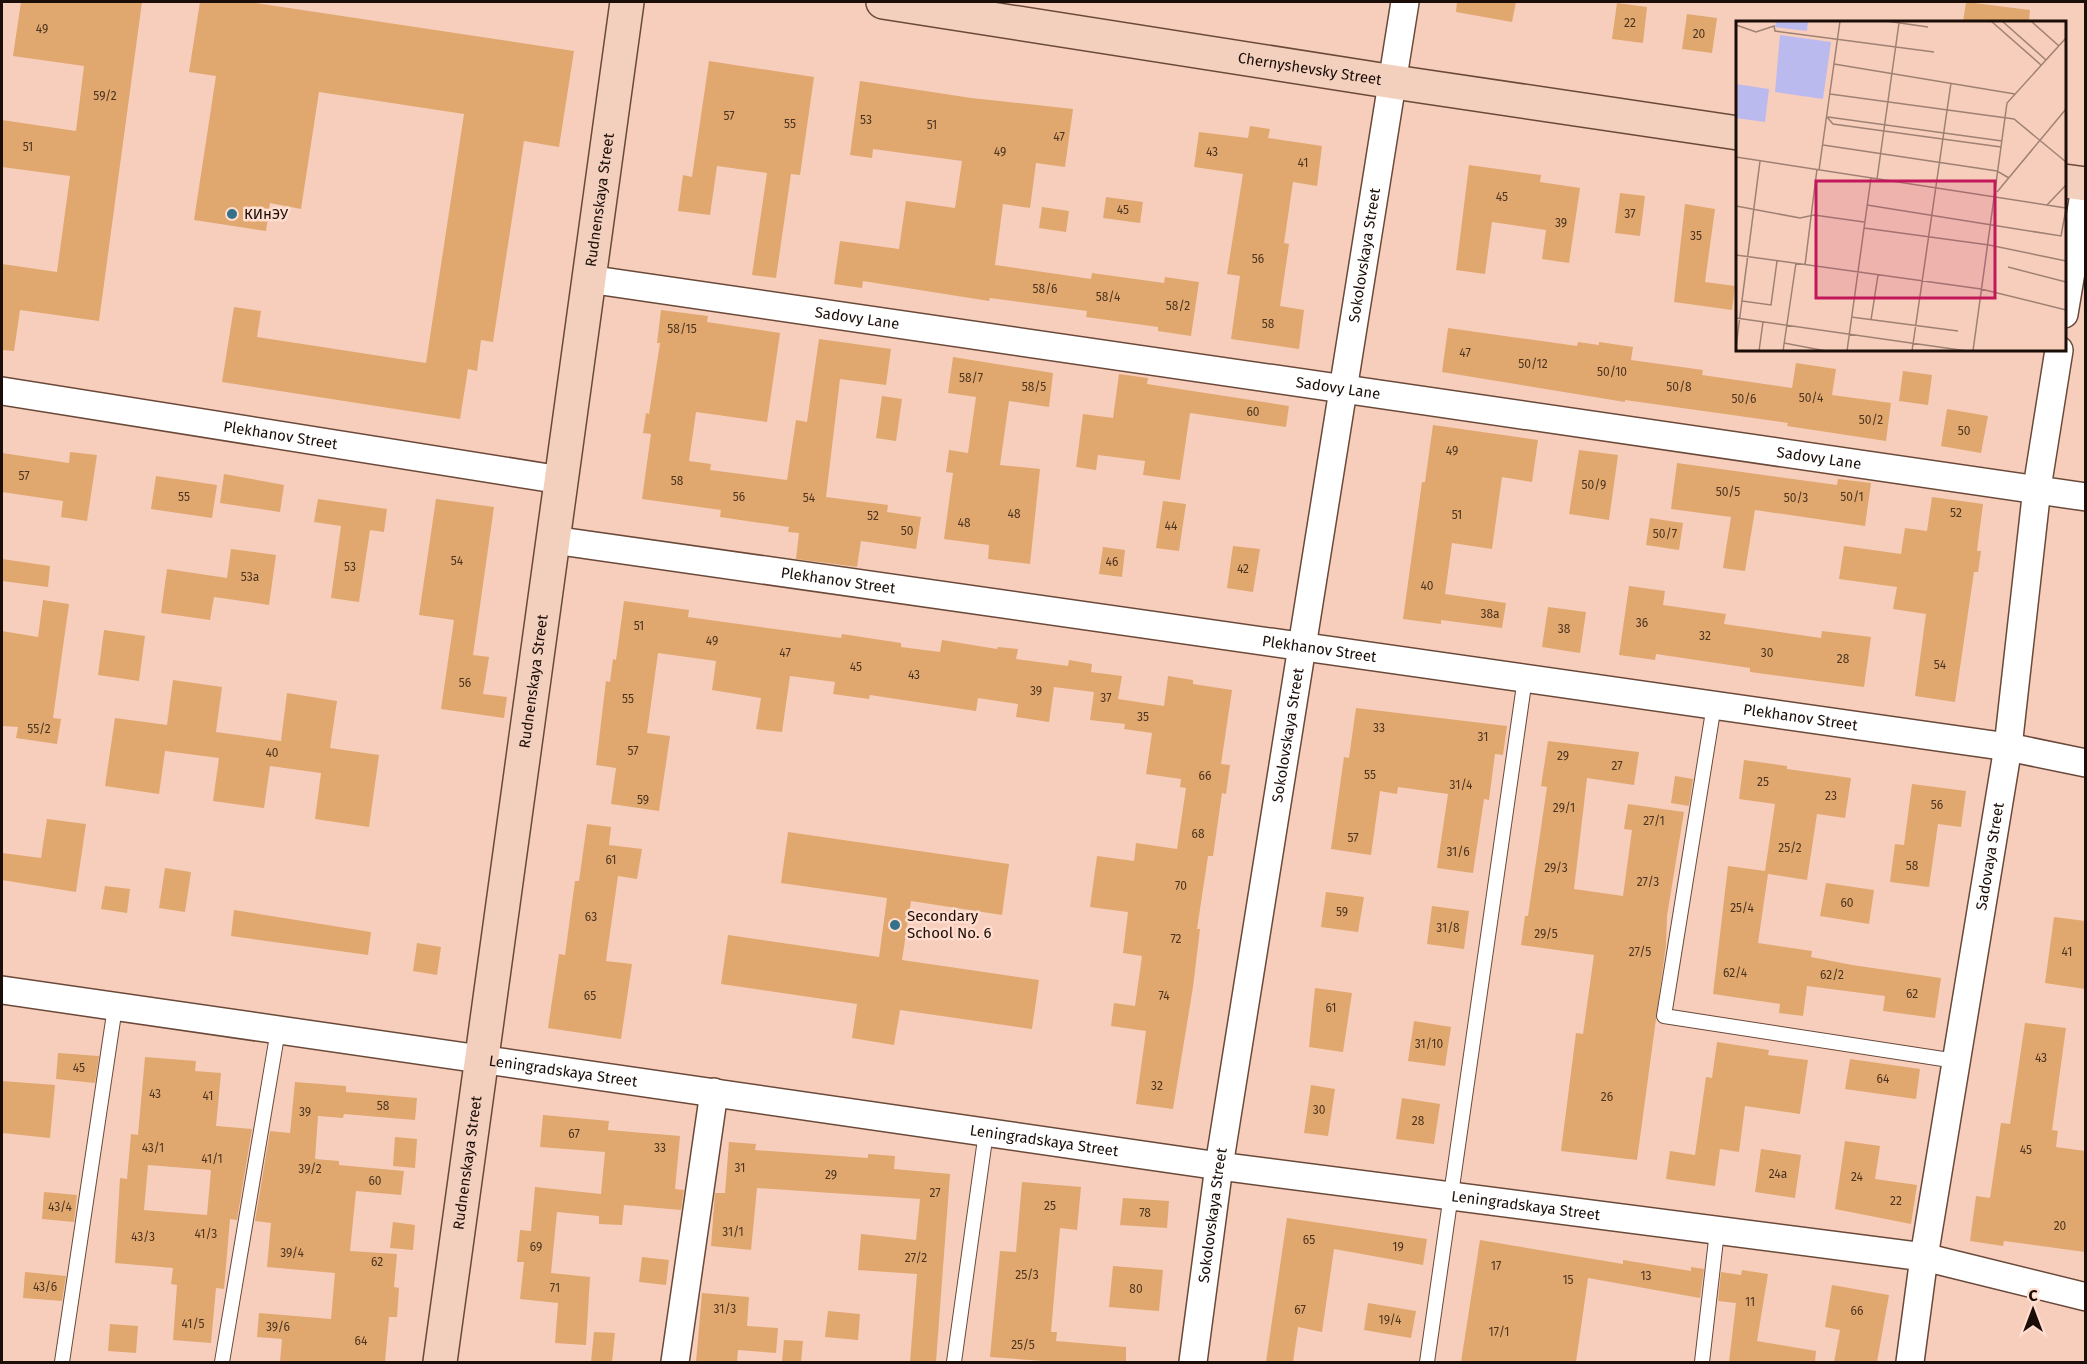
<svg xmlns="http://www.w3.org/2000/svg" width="2087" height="1364" viewBox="0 0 2087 1364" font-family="'Fira Sans',sans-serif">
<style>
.building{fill:#e0a86f;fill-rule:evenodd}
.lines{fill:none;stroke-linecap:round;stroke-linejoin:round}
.lane-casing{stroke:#6a4939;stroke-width:16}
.street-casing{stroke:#6a4939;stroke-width:30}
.secondary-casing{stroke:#6a4939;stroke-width:36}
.lane{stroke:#fff;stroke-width:14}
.street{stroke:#fff;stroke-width:27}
.secondary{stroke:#f2d0bd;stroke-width:33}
.poi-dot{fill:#357289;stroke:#ffddcf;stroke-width:2}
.labels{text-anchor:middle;stroke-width:5;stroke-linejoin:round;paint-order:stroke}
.number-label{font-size:12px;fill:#4c3421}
.street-label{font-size:15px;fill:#1b0d07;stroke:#ffddcf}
.poi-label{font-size:15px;fill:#1b0d07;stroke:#ffddcf;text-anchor:start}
.inset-road{fill:none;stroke:#9f8174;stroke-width:1.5}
.view{fill:#c2185b;fill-opacity:0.15;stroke:#c2185b;stroke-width:3}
.inset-edge{fill:none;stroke:#1b0d07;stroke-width:3}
</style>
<rect width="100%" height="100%" fill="#f7cebc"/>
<!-- building -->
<path class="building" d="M21,2H142L99,321L20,310L14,351L2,350V264L57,272L70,176L2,167V120L76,131L84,66L13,56Z
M200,2H249L574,51L559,147L524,141L493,342L481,340L477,371L468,369L460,419L222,382L234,307L261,311L257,337L426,363L464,114L319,92L301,209L270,203L266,231L194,220L216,76L189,72Z
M1457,2H1516L1512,22L1456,12Z
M1966,2L2030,10L2029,22H1963Z
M1617,3L1647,7L1643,43L1612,39Z
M1687,14L1717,18L1712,53L1682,49Z
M709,61L814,77L800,175L791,174L776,278L752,275L767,173L717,166L710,215L678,211L683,175L692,177Z
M860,81L971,98L1073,109L1065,167L1036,163L1030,208L1003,204L995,265L1091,279L1092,273L1164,283L1165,277L1199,282L1191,336L1158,331V327L1086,317L1087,311L990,298L989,301L863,281L862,288L834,284L840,241L899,249L906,201L955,208L962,161L873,149L872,158L850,155Z
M1250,126L1270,129L1268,138L1322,146L1317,186L1293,182L1284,243L1289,244L1280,306L1304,310L1299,349L1231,339L1240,276L1227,274L1243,174L1194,167L1199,132L1248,138Z
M1469,165L1541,175L1540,182L1580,188L1569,263L1542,259L1546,230L1492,222L1485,274L1456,270Z
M1620,193L1645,196L1640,236L1615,233Z
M1106,197L1143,202L1140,223L1103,218Z
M1685,204L1715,209L1705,282L1735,286L1732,310L1674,302Z
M1042,207L1069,211L1066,232L1039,228Z
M661,310L708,316L707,322L780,333L767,422L696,412L689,461L711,464L710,470L787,480L796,420L807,422L819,339L891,349L886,385L840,379L826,497L888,505L887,512L921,517L916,549L861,541L857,567L796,559L799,533L788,532L789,527L720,517L721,510L642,499L651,434L643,433L646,413L649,414L660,343H657Z
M1448,328L1577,346L1578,342L1599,345V342L1633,347L1631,360L1703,370L1702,375L1792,388L1796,363L1836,369L1832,395L1891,403L1886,441L1787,426L1788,423L1625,400V402L1442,372Z
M953,357L1053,373L1049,407L1009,401L1000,465L1040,469L1030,564L988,559L989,545L944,539L953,473L946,472L949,450L968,453L976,397L948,393Z
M1903,371L1932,375L1928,405L1899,401Z
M1119,374L1148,378L1147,384L1289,406L1286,427L1190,413L1180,480L1143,475L1145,461L1098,455L1096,470L1076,467L1083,414L1113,418Z
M882,396L902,399L896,441L876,438Z
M1947,409L1988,416L1981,453L1941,446Z
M1433,425L1538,440L1532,482L1502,477L1492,549L1452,543L1445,594L1506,603L1502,628L1441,620V624L1403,619L1422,482H1425Z
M1579,450L1618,455L1609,520L1569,514Z
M70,452L97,455L87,521L61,517L63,501L2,492V453L69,463Z
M1677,463L1837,485L1838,479L1871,483L1865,526L1755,510L1745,571L1723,568L1731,517L1671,509Z
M224,474L284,485L280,512L220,503Z
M156,476L217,485L212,518L151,509Z
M1932,497L1983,504L1977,551H1981L1978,572H1974L1955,702L1915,696L1926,614L1893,609L1897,587L1839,579L1844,546L1901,554L1905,528L1927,531Z
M318,499L387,509L384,532L370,530L359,602L331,598L341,526L314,522Z
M436,499L494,507L473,655L489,657L483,694L507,697L504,718L441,709L454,620L419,615Z
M1163,501L1186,504L1179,551L1156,548Z
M1650,518L1683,523L1679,550L1646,545Z
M1233,546L1260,549L1253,592L1227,588Z
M1103,547L1125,550L1122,577L1099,574Z
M231,549L276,555L269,605L214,597L210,620L161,613L167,569L227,578Z
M2,559L50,566L48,587L2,581Z
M1629,586L1665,591L1663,605L1726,614L1724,624L1821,638L1822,631L1871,637L1864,687L1750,672V668L1656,654L1655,660L1619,655Z
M43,600L69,604L53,718L61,719L57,744L16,738L18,727L2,726V631L38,637Z
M624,601L689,610L688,617L841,638L842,634L901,643V647L940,652L942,640L997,649L998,647L1018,649L1016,659L1068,666L1069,660L1092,664L1091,672L1122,676L1118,699L1164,706L1168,676L1193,680V684L1232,690L1221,764L1230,765L1226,794L1222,793L1213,856H1208L1197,929H1200L1193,987L1173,1109L1136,1104L1146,1031L1111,1026L1114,1003L1135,1006L1142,956L1123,953L1128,912L1090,907L1097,856L1134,861L1136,843L1177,849L1186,788L1180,787L1181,779L1146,774L1152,733L1124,729L1125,724L1090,720L1094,692L1054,687L1049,722L1016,717L1018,704L978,698L976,711L870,695L869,699L833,694L835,682L790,676L782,732L756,729L761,698L712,690L716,661L658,653L647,733L670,736L659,811L611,804L616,768L596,765L606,681L610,682L613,659L616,660Z
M1548,607L1586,612L1580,653L1542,647Z
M104,630L145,636L139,681L98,675Z
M173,680L222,687L216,732L281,741L287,693L337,701L330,748L379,755L369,827L315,819L321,773L270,766L264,808L213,801L219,758L165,751L159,794L105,786L115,718L167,725Z
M1356,708L1507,726L1503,755L1495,754L1489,800L1484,799L1473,873L1437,868L1448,794L1398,787L1397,794L1380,791L1371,855L1331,849L1344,757L1349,758Z
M1548,741L1639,752L1634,785L1587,778L1574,889L1623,896L1632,830L1624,829L1628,804L1684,812L1667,916L1666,945L1637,1160L1561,1151L1576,1033L1583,1034L1594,955L1521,945L1525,916H1528L1547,787L1541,786Z
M1744,760L1787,766V769L1851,778L1845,818L1817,814L1807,880L1768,874L1758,943L1812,951L1811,957L1852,965L1941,978L1935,1018L1883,1011L1885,996L1807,986L1803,1016L1779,1013L1780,1004L1713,994L1728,866L1765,871L1775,804L1739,799Z
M1675,776L1693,779L1689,806L1671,803Z
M1912,784L1966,791L1961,827L1938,824L1929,887L1890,882L1895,844L1904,845Z
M47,819L86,824L76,892L2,880V853L41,858Z
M587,824L611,827L609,845L642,849L637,879L618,876L606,961L632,964L621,1039L548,1028L559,954L565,955L575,881H579Z
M788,832L1009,864L1002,915L911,901L902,960L1039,980L1032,1029L900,1010L894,1045L852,1038L857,1004L721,984L728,935L879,957L887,898L781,883Z
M165,868L191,872L185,912L159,908Z
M1826,883L1874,890L1869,924L1820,916Z
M105,886L130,889L127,913L101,909Z
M1326,892L1364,897L1358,932L1321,927Z
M1432,906L1469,911L1464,949L1427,944Z
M234,910L371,932L368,955L231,936Z
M2054,917L2085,921V989L2045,983Z
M417,943L441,947L437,975L413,971Z
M1315,988L1352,993L1343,1052L1309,1047Z
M1414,1021L1451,1027L1445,1066L1408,1061Z
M2025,1023L2066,1028L2052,1130L2058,1131L2056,1147L2085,1151V1252L2004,1241L2003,1246L1970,1241L1976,1196L1990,1198L2001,1123L2010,1124Z
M1717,1042L1769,1050L1768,1055L1808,1060L1800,1114L1745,1106L1739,1152L1720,1149L1715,1186L1666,1179L1670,1151L1695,1155L1706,1077L1712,1078Z
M58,1053L99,1056L95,1083L56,1079Z
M145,1057L196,1061L195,1071L221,1073L216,1126L252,1129L237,1220L230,1219L224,1289L216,1288L211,1343L173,1340L177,1285L171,1284L173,1268L115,1263L120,1178L127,1179L131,1134L138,1135ZM148,1165L211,1170L207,1215L144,1210Z
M1850,1059L1920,1069L1916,1099L1845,1089Z
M2,1081L55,1085L50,1138L2,1133Z
M295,1082L346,1086V1092L417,1098L415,1120L344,1114L343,1118L318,1116L315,1159L339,1161V1165L404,1171L401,1195L356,1191L350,1251L397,1254L394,1287L399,1288L397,1317H389L385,1362H280L282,1339L257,1337L259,1313L331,1319L335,1273L267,1267L271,1223L255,1221L270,1131L290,1133Z
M1311,1085L1335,1089L1328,1136L1304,1133Z
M1402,1098L1440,1104L1434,1144L1396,1139Z
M543,1115L609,1121L608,1130L680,1136L675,1189L684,1190L681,1210L624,1205L622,1225L599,1224V1216L557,1212L551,1273L590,1277L586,1345L555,1343L558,1303L520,1299L524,1262H517L520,1230L531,1231L535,1187L601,1194L605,1152L540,1147Z
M395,1137L417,1139L415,1168L393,1166Z
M1845,1141L1880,1146L1875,1179L1917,1185L1911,1224L1835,1209Z
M729,1142L756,1144L755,1150L868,1158V1154L895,1156L894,1169L950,1174L936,1362H910L917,1274L858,1270L861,1234L916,1240L920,1199L757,1188L751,1250L711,1246L715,1193H725Z
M1761,1149L1801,1155L1795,1198L1755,1192Z
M1022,1182L1081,1187L1077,1230L1060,1228L1051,1332H1057L1056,1341L1126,1347V1362H1056L990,1357L1000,1251L1016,1252Z
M44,1192L77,1195L74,1222L42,1219Z
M1123,1198L1169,1201L1167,1228L1120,1225Z
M1287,1218L1427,1239L1423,1265L1334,1249L1322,1332L1298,1327L1293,1362H1266Z
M393,1222L415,1225L413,1250L390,1248Z
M1480,1240L1623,1264V1260L1691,1271V1267L1704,1269L1700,1298L1588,1278L1576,1362H1461Z
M642,1257L669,1260L666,1285L639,1282Z
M1113,1266L1163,1270L1159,1311L1109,1307Z
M1742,1270L1768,1274L1757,1341L1816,1351L1815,1362H1729L1736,1303L1718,1301L1721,1272L1741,1275Z
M25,1272L66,1276L62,1301L23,1298Z
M1832,1285L1889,1295L1877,1362H1834L1840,1330L1825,1327Z
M702,1293L749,1297L747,1326L778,1328L776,1353L738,1350L737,1362H696Z
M1368,1303L1416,1311L1411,1338L1364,1330Z
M828,1311L860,1314L858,1340L825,1337Z
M110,1324L138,1326L136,1353L108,1351Z
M594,1332L615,1333L612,1362H591Z
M784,1340L803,1341L801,1362H782Z"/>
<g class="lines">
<defs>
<path id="lane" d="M1714,705L1664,1016L1956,1061
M62,1362L115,1007
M222,1362L278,1030
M954,1362L986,1132
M1427,1362L1525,678
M1702,1362L1717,1231"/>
<g id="street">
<path id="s1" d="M588,279L2086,497"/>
<path d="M2064,314L2086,182"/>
<path id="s2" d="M2,391L561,480"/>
<path id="s3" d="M553,540L2008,747L2086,763"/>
<path id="s4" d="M2,990L1219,1166L1924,1257L2086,1297"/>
<path d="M675,1362L714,1092"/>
<path id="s5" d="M1193,1362L1219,1166L1405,2"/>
<path id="s6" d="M1910,1362L1924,1257L2008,747L2037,488L2059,350"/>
</g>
<g id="secondary">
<path id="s7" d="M883,2L1394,82L1738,133"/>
<path d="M2064,181L2086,184"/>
<path id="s8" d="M440,1362L627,2"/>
</g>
</defs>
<!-- lane casing -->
<use href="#lane" class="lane-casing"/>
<!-- street casing -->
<use href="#street" class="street-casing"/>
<!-- secondary casing -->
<use href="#secondary" class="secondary-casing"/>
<!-- lane -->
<use href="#lane" class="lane"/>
<!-- street -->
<use href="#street" class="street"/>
<!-- secondary -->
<use href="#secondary" class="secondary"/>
</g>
<!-- markers -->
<g class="poi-dot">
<circle cx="232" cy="214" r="6"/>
<circle cx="895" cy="925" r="6"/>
</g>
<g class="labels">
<!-- number labels -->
<g class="number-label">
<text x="1630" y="27">22</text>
<text x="42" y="33">49</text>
<text x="1699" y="38">20</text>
<text x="105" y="100">59/2</text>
<text x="729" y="120">57</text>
<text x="866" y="124">53</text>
<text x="790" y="128">55</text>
<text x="932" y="129">51</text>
<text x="1059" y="141">47</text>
<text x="28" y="151">51</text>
<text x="1000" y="156">49</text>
<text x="1212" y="156">43</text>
<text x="1303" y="167">41</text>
<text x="1502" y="201">45</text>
<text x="1123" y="214">45</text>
<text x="1630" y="218">37</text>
<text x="1561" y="227">39</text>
<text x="1696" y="240">35</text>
<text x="1258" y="263">56</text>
<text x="1045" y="293">58/6</text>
<text x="1108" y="301">58/4</text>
<text x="1178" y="310">58/2</text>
<text x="1268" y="328">58</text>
<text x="682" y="333">58/15</text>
<text x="1465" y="357">47</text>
<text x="1533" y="368">50/12</text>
<text x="1612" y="376">50/10</text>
<text x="971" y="382">58/7</text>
<text x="1034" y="391">58/5</text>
<text x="1679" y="391">50/8</text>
<text x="1811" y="402">50/4</text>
<text x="1744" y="403">50/6</text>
<text x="1253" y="416">60</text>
<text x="1871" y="424">50/2</text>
<text x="1964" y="435">50</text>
<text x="1452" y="455">49</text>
<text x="24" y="480">57</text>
<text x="677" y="485">58</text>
<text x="1594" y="489">50/9</text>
<text x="1728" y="496">50/5</text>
<text x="184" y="501">55</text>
<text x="739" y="501">56</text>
<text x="1852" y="501">50/1</text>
<text x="809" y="502">54</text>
<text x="1796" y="502">50/3</text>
<text x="1956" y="517">52</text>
<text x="1014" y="518">48</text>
<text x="1457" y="519">51</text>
<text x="873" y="520">52</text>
<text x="964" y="527">48</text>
<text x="1171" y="530">44</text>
<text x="907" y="535">50</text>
<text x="1665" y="538">50/7</text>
<text x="457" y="565">54</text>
<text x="1112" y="566">46</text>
<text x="350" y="571">53</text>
<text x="1243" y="573">42</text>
<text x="250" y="581">53а</text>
<text x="1427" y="590">40</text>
<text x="1490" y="618">38а</text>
<text x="1642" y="627">36</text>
<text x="639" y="630">51</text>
<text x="1564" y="633">38</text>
<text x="1705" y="640">32</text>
<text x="712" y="645">49</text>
<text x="785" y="657">47</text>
<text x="1767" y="657">30</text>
<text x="1843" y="663">28</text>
<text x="1940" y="669">54</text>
<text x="856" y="671">45</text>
<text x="914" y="679">43</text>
<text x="465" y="687">56</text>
<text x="1036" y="695">39</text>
<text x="1106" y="702">37</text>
<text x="628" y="703">55</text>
<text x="1143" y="721">35</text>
<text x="1379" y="732">33</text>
<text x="39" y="733">55/2</text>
<text x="1483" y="741">31</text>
<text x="633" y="755">57</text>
<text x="272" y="757">40</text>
<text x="1563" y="760">29</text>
<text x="1617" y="770">27</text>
<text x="1370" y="779">55</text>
<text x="1205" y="780">66</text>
<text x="1763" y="786">25</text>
<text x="1461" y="789">31/4</text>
<text x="1831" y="800">23</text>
<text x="643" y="804">59</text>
<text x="1937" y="809">56</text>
<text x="1564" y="812">29/1</text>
<text x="1654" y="825">27/1</text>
<text x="1198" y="838">68</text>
<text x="1353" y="842">57</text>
<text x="1790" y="852">25/2</text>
<text x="1458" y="856">31/6</text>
<text x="611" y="864">61</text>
<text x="1912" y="870">58</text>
<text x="1556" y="872">29/3</text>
<text x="1648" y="886">27/3</text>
<text x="1181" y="890">70</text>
<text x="1847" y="907">60</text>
<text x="1742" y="912">25/4</text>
<text x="1342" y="916">59</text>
<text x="591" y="921">63</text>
<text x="1448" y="932">31/8</text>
<text x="1546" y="938">29/5</text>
<text x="1176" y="943">72</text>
<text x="1640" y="956">27/5</text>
<text x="2067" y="956">41</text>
<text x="1735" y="977">62/4</text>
<text x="1832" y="979">62/2</text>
<text x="1912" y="998">62</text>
<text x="590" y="1000">65</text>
<text x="1164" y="1000">74</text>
<text x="1331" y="1012">61</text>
<text x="1429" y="1048">31/10</text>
<text x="2041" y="1062">43</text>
<text x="79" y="1072">45</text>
<text x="1883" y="1083">64</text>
<text x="1157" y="1090">32</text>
<text x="155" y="1098">43</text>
<text x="208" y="1100">41</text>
<text x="1607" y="1101">26</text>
<text x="383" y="1110">58</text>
<text x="1319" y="1114">30</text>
<text x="305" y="1116">39</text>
<text x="1418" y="1125">28</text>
<text x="574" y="1138">67</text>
<text x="153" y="1152">43/1</text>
<text x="660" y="1152">33</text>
<text x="2026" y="1154">45</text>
<text x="212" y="1163">41/1</text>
<text x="740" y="1172">31</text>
<text x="310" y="1173">39/2</text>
<text x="1778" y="1178">24а</text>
<text x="831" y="1179">29</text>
<text x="1857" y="1181">24</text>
<text x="375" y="1185">60</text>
<text x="935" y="1197">27</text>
<text x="1896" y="1205">22</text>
<text x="1050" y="1210">25</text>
<text x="60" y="1211">43/4</text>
<text x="1145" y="1217">78</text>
<text x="2060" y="1230">20</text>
<text x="733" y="1236">31/1</text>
<text x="206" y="1238">41/3</text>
<text x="143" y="1241">43/3</text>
<text x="1309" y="1244">65</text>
<text x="536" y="1251">69</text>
<text x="1398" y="1251">19</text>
<text x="292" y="1257">39/4</text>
<text x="916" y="1262">27/2</text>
<text x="377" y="1266">62</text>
<text x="1496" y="1270">17</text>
<text x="1027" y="1279">25/3</text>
<text x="1646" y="1280">13</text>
<text x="1568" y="1284">15</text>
<text x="45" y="1291">43/6</text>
<text x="555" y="1292">71</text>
<text x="1136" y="1293">80</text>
<text x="1750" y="1306">11</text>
<text x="725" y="1313">31/3</text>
<text x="1300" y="1314">67</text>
<text x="1857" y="1315">66</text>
<text x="1390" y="1324">19/4</text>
<text x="193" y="1328">41/5</text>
<text x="278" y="1331">39/6</text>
<text x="1499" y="1336">17/1</text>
<text x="361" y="1345">64</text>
<text x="1023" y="1349">25/5</text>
</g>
<!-- street labels -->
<g class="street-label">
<text dy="5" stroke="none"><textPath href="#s7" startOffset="432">Chernyshevsky Street</textPath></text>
<text dy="5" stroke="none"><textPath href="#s8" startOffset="1173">Rudnenskaya Street</textPath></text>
<text dy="5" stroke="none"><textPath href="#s5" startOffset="1120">Sokolovskaya Street</textPath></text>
<text dy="5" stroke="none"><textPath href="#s1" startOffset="272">Sadovy Lane</textPath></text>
<text dy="5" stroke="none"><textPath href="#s1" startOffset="758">Sadovy Lane</textPath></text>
<text dy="5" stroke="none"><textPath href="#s2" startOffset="282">Plekhanov Street</textPath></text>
<text dy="5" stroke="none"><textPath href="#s1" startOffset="1244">Sadovy Lane</textPath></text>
<text dy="5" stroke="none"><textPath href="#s3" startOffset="288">Plekhanov Street</textPath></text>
<text dy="5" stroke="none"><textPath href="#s3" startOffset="774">Plekhanov Street</textPath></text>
<text dy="5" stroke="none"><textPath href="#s8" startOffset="687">Rudnenskaya Street</textPath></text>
<text dy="5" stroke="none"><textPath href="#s3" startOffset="1260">Plekhanov Street</textPath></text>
<text dy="5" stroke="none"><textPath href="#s5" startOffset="634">Sokolovskaya Street</textPath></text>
<text dy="5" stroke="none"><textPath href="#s6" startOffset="512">Sadovaya Street</textPath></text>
<text dy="5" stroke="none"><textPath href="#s4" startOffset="567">Leningradskaya Street</textPath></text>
<text dy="5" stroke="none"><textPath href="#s4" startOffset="1053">Leningradskaya Street</textPath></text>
<text dy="5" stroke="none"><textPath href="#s8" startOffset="201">Rudnenskaya Street</textPath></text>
<text dy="5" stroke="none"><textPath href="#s4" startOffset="1539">Leningradskaya Street</textPath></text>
<text dy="5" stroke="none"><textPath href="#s5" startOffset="148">Sokolovskaya Street</textPath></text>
</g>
<!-- poi labels -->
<g class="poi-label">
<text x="244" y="219">КИнЭУ</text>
<text x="907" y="921">Secondary<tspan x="907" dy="17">School No. 6</tspan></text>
</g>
</g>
<!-- overview -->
<g transform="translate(1736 21)">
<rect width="330" height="330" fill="#f7cebc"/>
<path d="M40,0H72L71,10L39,6ZM44,14L95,21L87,78L39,71ZM0,63L33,68L29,101L0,97Z" fill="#bbbaef"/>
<path class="inset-road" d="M150,0L192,6M255,0L305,44M266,0L310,39M295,0L323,25M0,4L20,11L38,5L39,10L198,31M98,43L279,73M94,73L278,98L330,141M91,96L97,103L265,126M92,96L266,120M87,124L261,150L273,157M0,136L330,187M83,149L104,0M141,158L163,2M261,171L330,88M131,184L325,215L330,188M311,184L330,164M0,185L64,197L78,194L128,201M128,207L253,224L330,240M0,234L245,268L330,289M69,244L81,148M272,246L330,261M6,280L35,284L41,240M115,296L222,310M0,297L231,330M135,299L142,254M48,322L90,330M0,326L24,140M23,330L27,301M47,330L60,242M111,330L135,157M176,330L215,62M237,330L271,82L330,17"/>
<path class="view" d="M80,160H259V277H80Z"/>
<rect width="330" height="330" class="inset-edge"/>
</g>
<!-- border -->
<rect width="2087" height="1364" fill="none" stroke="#1b0d07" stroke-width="6"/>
<!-- north arrow -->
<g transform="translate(2033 1310)" stroke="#ffddcf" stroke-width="4.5" paint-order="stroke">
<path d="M0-4.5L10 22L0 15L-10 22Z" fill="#1b0d07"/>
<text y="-9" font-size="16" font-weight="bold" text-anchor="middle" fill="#1b0d07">С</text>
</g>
</svg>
